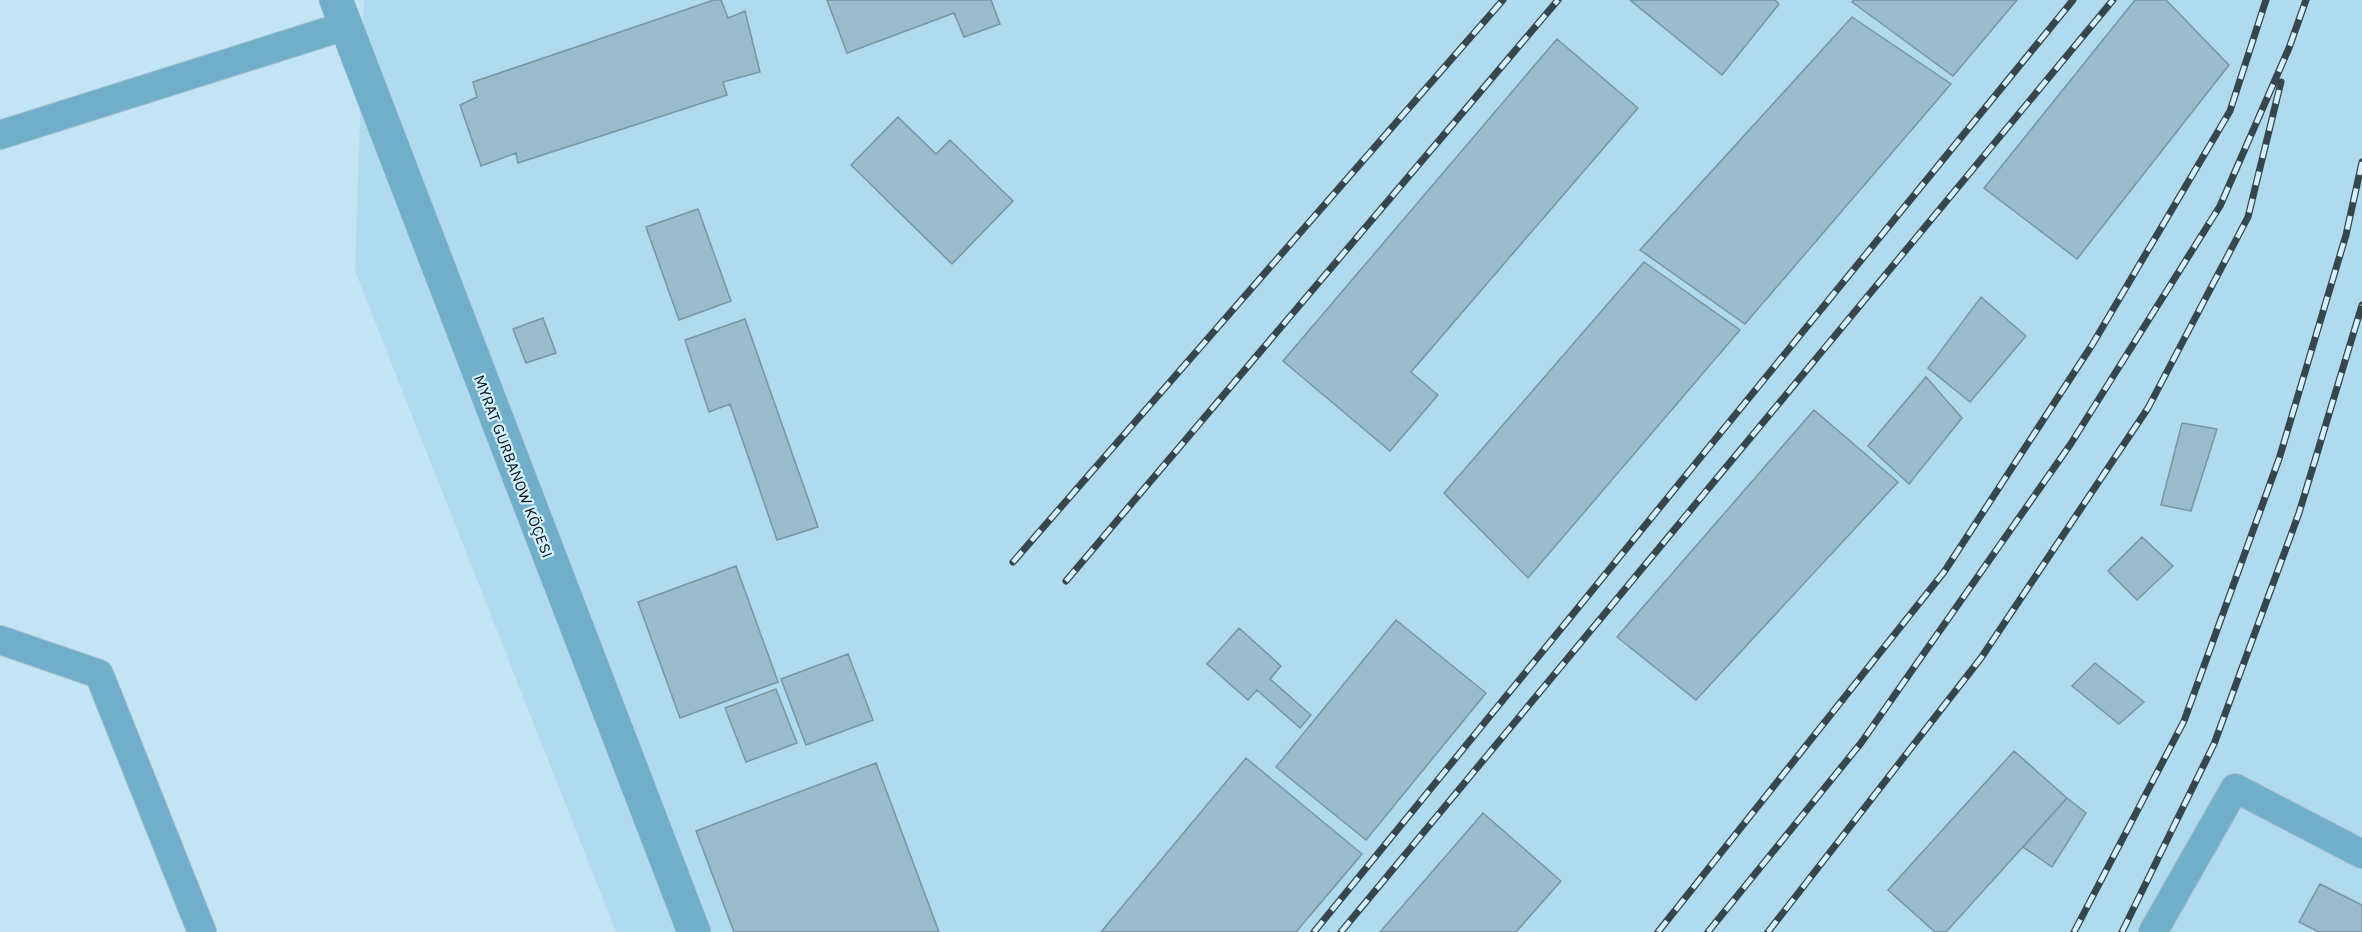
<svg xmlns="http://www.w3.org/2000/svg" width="2362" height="932" viewBox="0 0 2362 932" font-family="Karla,sans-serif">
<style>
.built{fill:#b0daed}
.building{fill:#9abbca;stroke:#7595a4;stroke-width:1.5}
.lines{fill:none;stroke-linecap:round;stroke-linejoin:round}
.minor-casing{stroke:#a1becc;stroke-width:30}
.tertiary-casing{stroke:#a1becc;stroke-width:34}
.minor{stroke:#70aec9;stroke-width:28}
.tertiary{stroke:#70aec9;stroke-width:33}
.rail-casing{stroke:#35464d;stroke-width:7}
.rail{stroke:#d5f1fd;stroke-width:4.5;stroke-dasharray:14;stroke-linecap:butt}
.labels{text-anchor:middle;stroke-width:4.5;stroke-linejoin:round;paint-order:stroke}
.street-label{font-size:16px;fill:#071318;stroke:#d5f1fd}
</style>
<rect width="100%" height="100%" fill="#c3e4f4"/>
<!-- built -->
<path class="built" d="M364,0H2362V932H616L355,271Z"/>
<!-- building -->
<path class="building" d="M714,0H721L728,18L745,11L760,72L723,82L727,95L518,163L516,153L481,166L460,105L477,97L473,82Z
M827,0H991L1000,24L964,37L954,13L847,53Z
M1630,0H1775L1779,4L1722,75Z
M1854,0H2017L1953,76L1852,2Z
M2135,0H2166L2229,65L2077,259L1984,188Z
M1852,17L1951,84L1745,324L1640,250Z
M1557,39L1638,108L1411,372L1438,395L1390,451L1283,361Z
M898,117L936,154L950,140L1013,201L952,264L851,165Z
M698,209L731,301L679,320L646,227Z
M1644,262L1740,330L1528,578L1444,493Z
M1981,297L2026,336L1970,402L1928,368Z
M543,318L556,353L526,363L513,329Z
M745,319L818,527L777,540L730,404L709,412L685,340Z
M1926,377L1962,418L1909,484L1868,446Z
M1814,410L1898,482L1696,700L1617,637Z
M2182,423L2217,429L2191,511L2161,505Z
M2142,537L2173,566L2137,600L2108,571Z
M736,566L778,682L680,718L638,602Z
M1396,620L1486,693L1366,840L1276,767Z
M1239,628L1281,666L1270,679L1311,715L1300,728L1257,690L1248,700L1207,664Z
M848,654L873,720L806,745L781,679Z
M2095,663L2144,702L2119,724L2072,686Z
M776,689L797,743L746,762L725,708Z
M2014,751L2067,798L1946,932H1935L1888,890Z
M1246,758L1362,854L1296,932H1101Z
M876,763L939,932H734L696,831Z
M2067,798L2086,813L2052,867L2023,847Z
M1483,813L1561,881L1516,932H1380Z
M2320,884L2362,905V932H2319L2299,922Z"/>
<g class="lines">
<defs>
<path id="minor" d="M0,135L345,26
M0,640L99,674L202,932
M2153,932L2235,788L2362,854"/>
<path id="tertiary" d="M336,0L694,932"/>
</defs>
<!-- minor casing -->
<use href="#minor" class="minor-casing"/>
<!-- tertiary casing -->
<use href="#tertiary" class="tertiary-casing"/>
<!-- minor -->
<use href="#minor" class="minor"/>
<!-- tertiary -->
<use href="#tertiary" class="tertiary"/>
<defs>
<path id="rail" d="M1013,562L1503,0
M1066,581L1558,0
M1314,932L2073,0
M1341,932L2113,0
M1658,932L1944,572L2092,345L2230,111L2266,0
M1708,932L1861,743L2070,445L2220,206L2289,48L2306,0
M1768,932L1981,658L2148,408L2248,217L2281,82
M2074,932L2184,721L2279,459L2346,235L2362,162
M2122,932L2214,744L2299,513L2362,305"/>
</defs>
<!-- rail casing -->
<use href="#rail" class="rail-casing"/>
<!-- rail -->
<use href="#rail" class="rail"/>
</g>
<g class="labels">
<!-- street labels -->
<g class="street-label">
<text transform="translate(514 466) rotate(69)" y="6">MYRAT GURBANOW KÖÇESI</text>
</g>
</g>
</svg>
